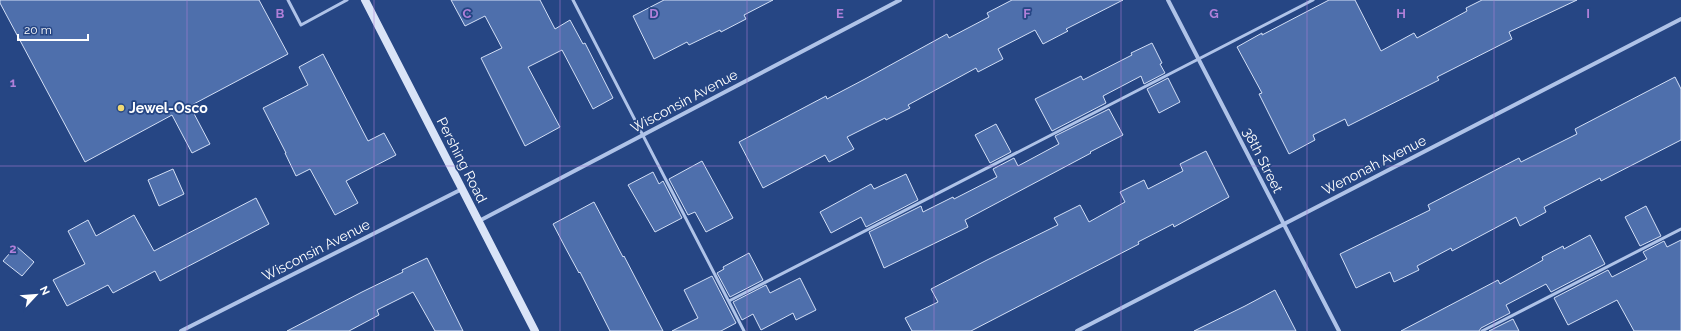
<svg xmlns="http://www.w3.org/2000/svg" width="1681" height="331" viewBox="0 0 1681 331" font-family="Raleway,sans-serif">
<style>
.building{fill:#4e6fac;stroke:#d3dff6}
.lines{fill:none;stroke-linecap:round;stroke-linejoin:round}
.lane{stroke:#afc3e8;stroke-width:3}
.street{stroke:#afc3e8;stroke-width:4}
.secondary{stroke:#d9e3f7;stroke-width:8}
.grid{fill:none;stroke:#b080d9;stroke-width:1;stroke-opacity:0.55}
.poi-dot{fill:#f1d974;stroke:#264684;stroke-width:1.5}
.labels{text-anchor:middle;stroke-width:3.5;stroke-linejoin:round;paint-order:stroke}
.street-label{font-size:14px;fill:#fff;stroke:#264684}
.poi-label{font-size:14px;font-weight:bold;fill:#fff;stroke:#264684;text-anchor:start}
.grid-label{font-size:13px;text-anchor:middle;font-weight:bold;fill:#b080d9;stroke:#264684;stroke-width:3.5;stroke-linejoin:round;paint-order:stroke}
</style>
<rect width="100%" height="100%" fill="#264684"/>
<!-- building -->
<path class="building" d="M0,0H259L288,54L190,106L210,144L192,153L172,115L85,162L0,3Z
M451,0H540L555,29L570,20L583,44L585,43L613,98L593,109L562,50L528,67L560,127L525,146L481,58L502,48L485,16L465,26Z
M664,0H773L744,15L746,19L721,32L720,30L689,45L687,42L654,59L633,16Z
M1012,0H1123L1066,29L1068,31L1043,44L1035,30L998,49L1003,59L978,72L976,68L908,105L910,108L886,120L885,118L847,137L854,149L829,162L825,155L763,188L739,142L826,96L827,99L865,79L947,34L949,38L989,17L987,13Z
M1329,0H1355L1381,51L1414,33L1417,38L1467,11L1466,8L1482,0H1577L1509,32L1512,39L1437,77L1439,80L1348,126L1345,119L1313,135L1315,140L1289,154L1259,94L1262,93L1237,47L1262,33V35Z
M1152,43L1162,63L1160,64L1165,73L1144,84L1141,76L1103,96L1106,103L1052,131L1035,99L1081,76L1083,80L1132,55L1131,53Z
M323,54L368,141L384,133L396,155L346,181L358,203L335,215L310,169L296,176L285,153H286L263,108L308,85L299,67Z
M1675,77L1681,89V140L1601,181L1600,178L1544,207L1546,212L1520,226L1516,217L1452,251L1451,248L1417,266L1419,270L1394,282L1390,272L1356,288L1340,254L1430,210L1428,205L1519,158L1521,162L1577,134L1575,129Z
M1168,78L1180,102L1159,113L1147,89Z
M1109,109L1123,135L1090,152L1091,153L965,220L968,227L884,268L869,232L921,206L923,212L953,197L954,199L997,177L993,169L1014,158L1018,166L1059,144L1055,136Z
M996,124L1011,152L990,163L975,135Z
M1206,151L1229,197L1174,227L1173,224L1138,242L1139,244L971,331H912L905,318L938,302L931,289L987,260L1058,225L1054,218L1080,205L1089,222L1125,202L1120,192L1144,180L1148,189L1183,171L1180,164Z
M702,161L733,218L706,232L695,212L688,215L669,179Z
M173,169L184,194L159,206L148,180Z
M653,172L659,184L663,181L682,218L655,232L628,185Z
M906,174L918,200L866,227L861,217L831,233L820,212L871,184L874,189Z
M256,198L269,224L160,281L155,271L113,293L108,285L67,306L53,280L85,264L68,231L88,220L96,236L134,215L154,251Z
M594,202L623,257L624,256L663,331H610L580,272L579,273L565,247L553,224Z
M1646,206L1661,236L1640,246L1625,217Z
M1590,235L1605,264L1551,292L1546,284L1506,305L1510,313L1481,328L1479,331H1401L1498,280L1500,284L1543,260L1542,257L1563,246L1564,249Z
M1681,240V331H1634L1617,300L1568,325L1554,298L1608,270L1612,277L1647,259L1643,252L1664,241L1667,247Z
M16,246L34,262L22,276L3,261Z
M749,253L763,280L730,297L717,273L724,269L723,267Z
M427,258L463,331H435L413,292L377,310L379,315L349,331H287L362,292L403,272L402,270Z
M712,276L736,323L721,331H672L698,318L684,290Z
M800,278L816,310L796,320L793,313L761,330L753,314L742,320L733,302L766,285L770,293Z
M1275,290L1296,331H1194L1245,306Z
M1513,319L1519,331H1489Z"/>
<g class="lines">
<!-- lane -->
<path class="lane" d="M288,0L301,25L347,0
M573,0L744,331
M729,301L1313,0
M1482,331L1681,229"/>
<!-- street -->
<path class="street" d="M1168,0L1339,331
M479,221L900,0
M181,331L462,189
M1077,331L1681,19"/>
<!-- secondary -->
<path class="secondary" d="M365,0L535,331"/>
</g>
<!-- grid -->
<path class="grid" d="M187,0V331M374,0V331M560,0V331M747,0V331M934,0V331M1121,0V331M1307,0V331M1494,0V331M0,166H1681"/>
<!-- markers -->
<circle class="poi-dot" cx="121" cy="108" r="4"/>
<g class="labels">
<!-- street labels -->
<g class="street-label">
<text transform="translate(684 101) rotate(-28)" y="5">Wisconsin Avenue</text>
<text transform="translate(462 160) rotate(63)" y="5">Pershing Road</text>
<text transform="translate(1263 160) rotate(63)" y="5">38th Street</text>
<text transform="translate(1374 165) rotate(-27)" y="5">Wenonah Avenue</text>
<text transform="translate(316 250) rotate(-27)" y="5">Wisconsin Avenue</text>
</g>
<!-- poi labels -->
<g class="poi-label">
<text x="129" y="113">Jewel-Osco</text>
</g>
</g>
<g class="grid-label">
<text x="280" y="18">B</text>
<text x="467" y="18">C</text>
<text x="654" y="18">D</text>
<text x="840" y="18">E</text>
<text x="1027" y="18">F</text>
<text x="1214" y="18">G</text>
<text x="1401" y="18">H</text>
<text x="1588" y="18">I</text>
<text x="13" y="87">1</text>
<text x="13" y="253">2</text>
</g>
<!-- north arrow -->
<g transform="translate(36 295) rotate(64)" stroke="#264684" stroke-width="3" paint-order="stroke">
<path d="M0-3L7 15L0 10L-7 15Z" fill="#ffffff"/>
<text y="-6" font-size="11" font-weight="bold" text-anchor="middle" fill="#ffffff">N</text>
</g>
<!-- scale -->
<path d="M18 34v6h70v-6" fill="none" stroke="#ffffff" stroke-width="2"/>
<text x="24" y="34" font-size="12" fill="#ffffff" stroke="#264684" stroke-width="3" paint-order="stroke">20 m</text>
</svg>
